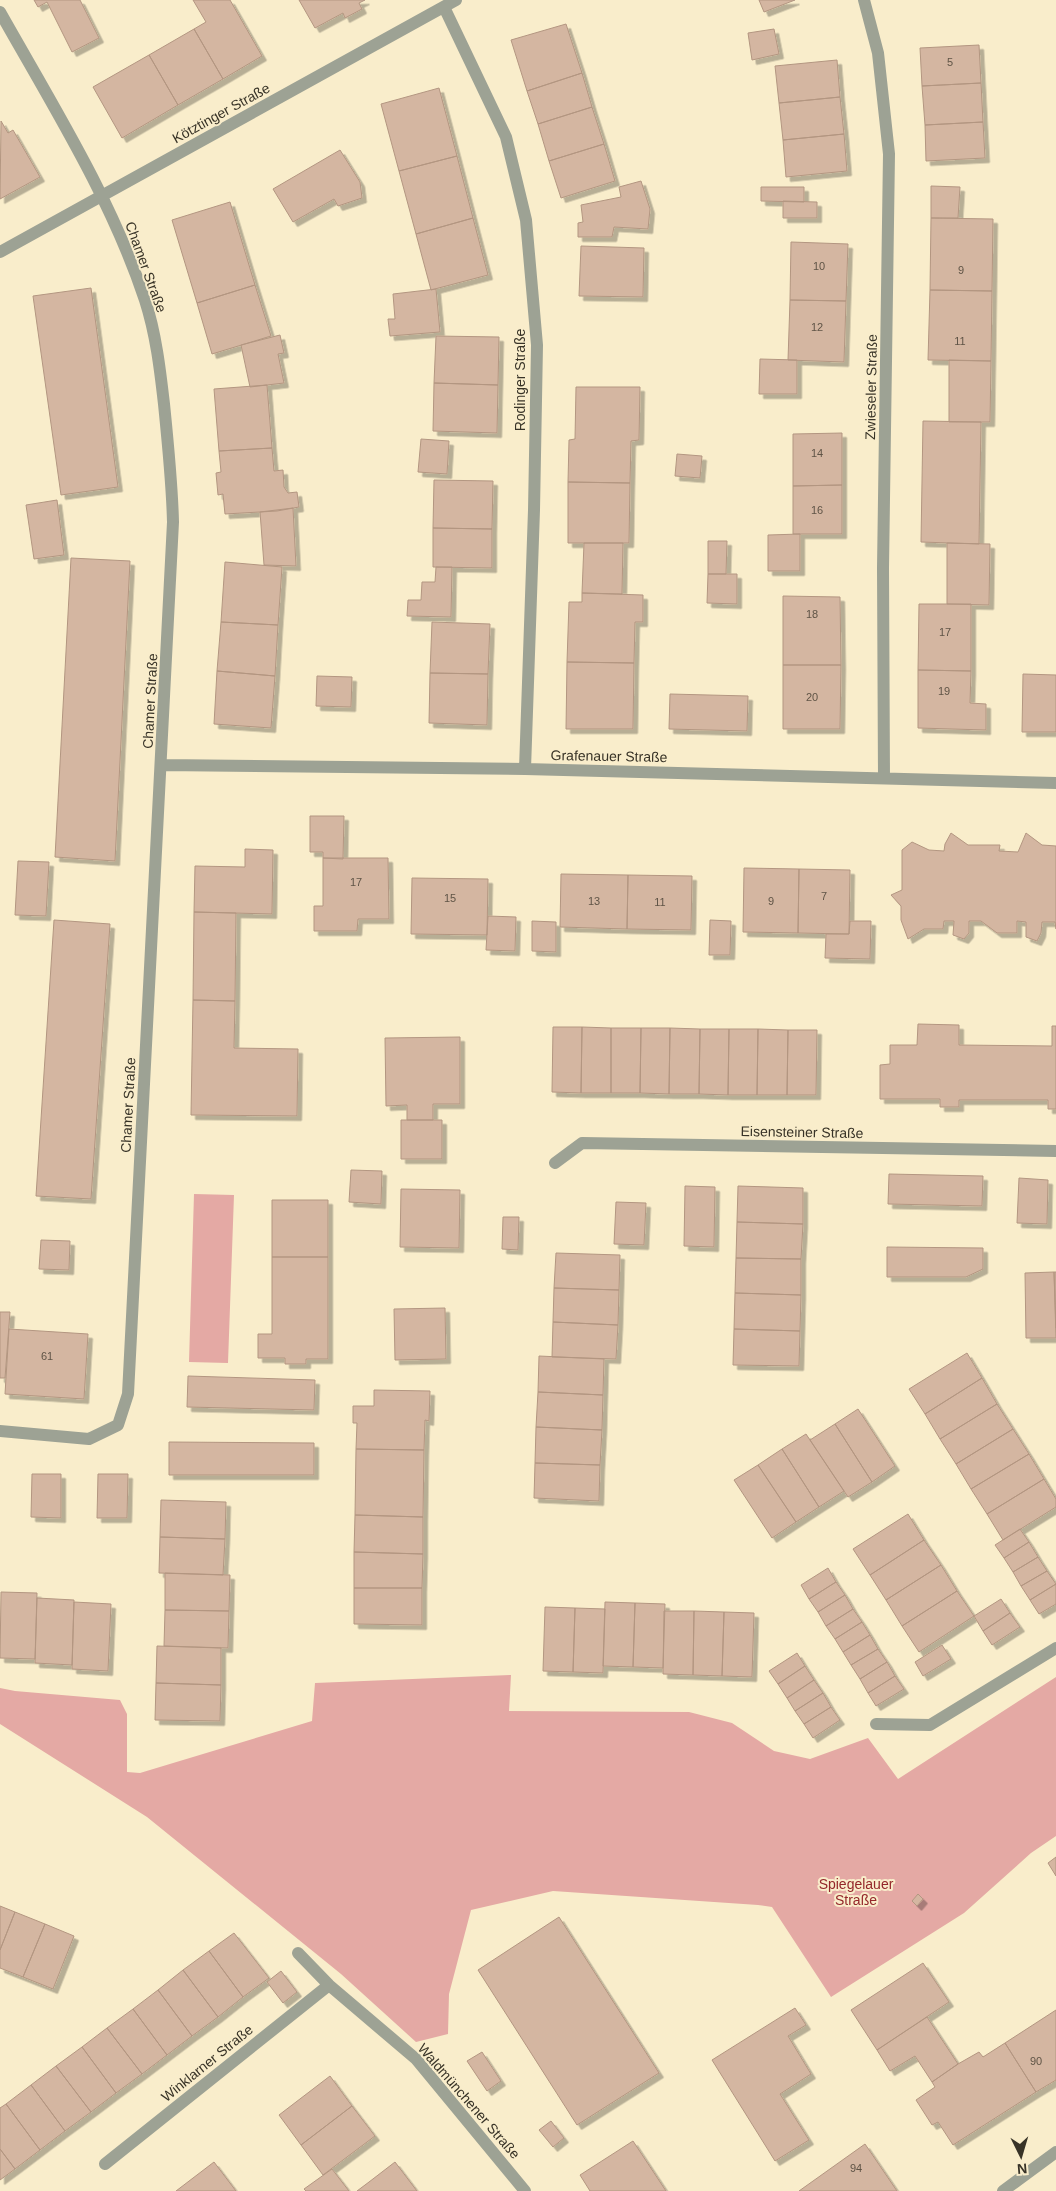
<svg xmlns="http://www.w3.org/2000/svg" width="1056" height="2191" viewBox="0 0 1056 2191" font-family="Arial,sans-serif">
<style>
.green{fill:#e4a9a4}
.building{fill:#d4b6a1;stroke:#b39681;filter:url(#shadow)}
.lines{fill:none;stroke-linecap:round;stroke-linejoin:round}
.minor{stroke:#9da294;stroke-width:12}
.labels{text-anchor:middle;stroke-width:4;stroke-linejoin:round;paint-order:stroke}
.number-label{font-size:11px;fill:#5f5446}
.street-label{font-size:14px;fill:#383327;stroke:#f9edcb}
.park-label{font-size:14px;fill:#94272a;stroke:#f9edcb}
</style>
<defs>
<filter id="shadow"><feDropShadow dx="4.5" dy="4.5" stdDeviation="0" flood-color="#0004"/></filter>
</defs>
<rect width="100%" height="100%" fill="#f9edcb"/>
<!-- green -->
<path class="green" d="M194,1194L234,1195L228,1363L189,1362Z
M511,1675L509,1711L689,1712L732,1723L774,1751L810,1759L868,1738L898,1779L1056,1677V1836L1031,1853L964,1913L831,1997L772,1907L758,1905L553,1891L471,1910L449,1994L448,2034L416,2042L341,1974L147,1817L0,1724V1688L15,1691L120,1700L127,1714V1772L140,1773L312,1721L315,1683Z"/>
<!-- building -->
<path class="building" d="M34,0H80L99,38L72,52L47,2L38,7Z
M193,0H230L262,56L223,79L194,29L206,22Z
M299,0H365L359,3L362,9L345,18L343,13L315,28Z
M759,0H795L764,12Z
M566,24L582,73L527,91L511,40Z
M194,29L223,79L178,105L149,55Z
M774,29L779,54L752,60L748,33Z
M979,45L981,83L922,86L920,48Z
M149,55L178,105L122,138L93,87Z
M837,60L840,97L779,103L775,66Z
M582,73L592,107L538,124L527,91Z
M981,83L983,122L925,125L922,86Z
M439,88L457,156L399,171L381,104Z
M840,97L844,134L783,140L779,103Z
M592,107L604,144L549,161L538,124Z
M1,121L8,133L13,130L40,177L0,199Z
M983,122L985,158L926,161L925,125Z
M844,134L847,171L786,177L783,140Z
M604,144L615,181L561,198L549,161Z
M340,150L360,182L362,198L338,206L334,199L293,222L273,189Z
M457,156L473,218L416,234L399,171Z
M641,181L650,209L648,229L614,227L612,237H578V223L583,222L581,205L621,197L619,187Z
M931,186L960,187L958,218H931Z
M761,187H804V202L761,201Z
M783,201L817,202V218H783Z
M230,202L255,285L197,303L172,220Z
M473,218L488,275L431,290L416,234Z
M931,218L993,219L992,291L930,290Z
M791,242L848,244L846,301L790,300Z
M581,246L644,248L643,297L579,296Z
M255,285L271,336L212,354L197,303Z
M91,288L118,487L61,495L33,296Z
M436,289L440,332L390,336L388,319H395L393,294Z
M930,290L992,291L991,361L928,360Z
M790,300L846,301L844,362L788,360Z
M280,335L284,353L278,354L284,383L250,387L241,345Z
M436,336L499,337L498,385L434,383Z
M760,359L797,360V394H759Z
M949,360L991,361L990,422H949Z
M434,383L498,385L497,433L433,431Z
M267,385L272,448L219,451L214,389Z
M576,387H640L639,440L631,441L630,483L568,482L569,440L575,439Z
M923,421L981,422L979,544L921,542Z
M842,433V485L793,486V434Z
M421,439L449,441L447,474L418,472Z
M272,448L274,471L283,470L284,487L288,493L297,492L299,507L277,511L225,514L223,494L218,495L216,473L221,472L219,451Z
M677,454L702,456L700,478L675,476Z
M434,480L493,481L492,529L433,528Z
M568,482L630,483L629,543H568Z
M842,485V534H793V486Z
M57,500L64,555L34,559L26,505Z
M293,508L296,566L264,565L260,512Z
M433,528L492,529V568L433,567Z
M800,534V571H768V535Z
M708,541H727L726,574H708Z
M584,543H623L622,594L582,593Z
M947,543L990,544L989,605L947,604Z
M71,558L130,561L115,861L55,857Z
M225,562L282,567L278,625L221,622Z
M436,567H452L451,617L407,616L408,600H421L422,582H435Z
M708,574H737V604L707,603Z
M582,593L643,595V622H635L634,663L567,662L569,602H582Z
M783,596L840,597L841,665H783Z
M919,604H971V671L918,670Z
M221,622L278,625L275,676L217,671Z
M432,622L490,624L488,674L430,673Z
M567,662L634,663L633,729H566Z
M783,665H841L840,729H783Z
M918,670L971,671L970,703L986,704V730L918,728Z
M217,671L275,676L271,728L214,724Z
M430,673L488,674L487,725L429,723Z
M1023,674L1056,675V732H1022Z
M317,676L352,677L351,707L316,706Z
M670,694L748,696L747,731L669,729Z
M310,816H344L343,859L323,858V852H310Z
M951,833L968,845H1000L999,851L1018,852L1026,833L1042,845L1056,846V929L1055,922H1042L1041,933L1037,941L1026,937V922L1017,921V933H997L981,921H969V933L964,939L953,935L954,921H944L943,929H924L908,939L901,920V906L891,895L902,890V850L912,842L929,850L944,851L945,844Z
M245,849L273,850L272,914L194,912L195,866L245,867Z
M323,858H388L389,919H358L357,931H314V906H323Z
M18,861L49,862L46,916L15,915Z
M744,868L799,869L798,933L743,932Z
M799,869L850,870L849,934L798,933Z
M561,874L628,875L627,929L560,927Z
M628,875L692,876L691,930L627,929Z
M412,878L488,879L487,935L411,934Z
M194,912L236,913L235,1001L193,1000Z
M488,916L516,917L515,951L486,950Z
M54,920L110,924L91,1199L36,1196Z
M710,920L731,921L730,955H709Z
M532,921L556,922V952L532,951Z
M850,921H871L870,959L825,958L826,934H849Z
M193,1000L235,1001L234,1048L298,1049L297,1116L191,1115Z
M918,1024L959,1025V1045L1052,1046V1026H1056V1109H1048V1100H959V1107H940V1099H880V1065L890,1064V1045H917Z
M553,1027H582L581,1093L552,1092Z
M582,1027L611,1028V1093H581Z
M611,1028H641L640,1093H611Z
M641,1028H670L669,1094L640,1093Z
M670,1028L700,1029L699,1094H669Z
M700,1029H729L728,1095L699,1094Z
M729,1029H758L757,1095H728Z
M758,1029L788,1030L787,1095H757Z
M788,1030H817L816,1095H787Z
M460,1037V1104H433V1120H407V1105L386,1106L385,1038Z
M401,1120H442V1159H401Z
M351,1170L382,1171L381,1204L349,1202Z
M889,1174L983,1176L982,1206L888,1204Z
M1019,1178L1048,1180L1047,1224L1017,1223Z
M685,1186L715,1187L714,1247L684,1246Z
M738,1186L803,1188V1224L737,1222Z
M401,1189L460,1190L459,1248L400,1247Z
M272,1200H328V1257H272Z
M616,1202L646,1203L644,1245L614,1244Z
M503,1217H519L518,1250L502,1249Z
M737,1222L803,1224L801,1259L736,1258Z
M41,1240L70,1241L69,1270L39,1269Z
M887,1247L983,1248V1269L966,1277H887Z
M556,1253L620,1255L619,1290L554,1288Z
M272,1257H328V1359H306V1364H285V1358H258V1334H272Z
M736,1258L801,1259V1295L735,1293Z
M1054,1272L1056,1338H1026L1025,1273Z
M1054,1272H1056V1328Z
M554,1288L619,1290L618,1325L553,1322Z
M735,1293L801,1295L800,1331L734,1329Z
M445,1308L446,1359L395,1360L394,1309Z
M0,1312H10L5,1378H0Z
M553,1322L618,1325L616,1359L552,1357Z
M9,1329L88,1334L84,1399L5,1394Z
M734,1329L800,1331L799,1366L733,1365Z
M967,1353L982,1378L925,1414L909,1389Z
M539,1356L604,1359L603,1395L538,1392Z
M188,1376L315,1380L314,1410L187,1407Z
M982,1378L997,1404L940,1439L925,1414Z
M374,1390L430,1391L429,1421L425,1420L424,1450L356,1449L357,1423H353V1406H374Z
M538,1392L603,1395L602,1430L536,1427Z
M997,1404L1013,1429L956,1464L940,1439Z
M858,1409L895,1466L872,1482L835,1424Z
M835,1424L872,1482L848,1497L810,1440Z
M536,1427L602,1430L600,1465L535,1463Z
M1013,1429L1029,1454L971,1489L956,1464Z
M806,1434L844,1491L819,1507L782,1449Z
M169,1442L314,1443V1475H169Z
M356,1449L424,1450L423,1517L355,1515Z
M782,1449L819,1507L796,1522L758,1465Z
M1029,1454L1044,1479L987,1514L971,1489Z
M535,1463L600,1465L599,1501L534,1498Z
M758,1465L796,1522L772,1538L734,1480Z
M32,1474H61V1518L31,1517Z
M98,1474H128L127,1518H97Z
M1044,1479L1056,1499V1507L1003,1540L987,1514Z
M161,1500L226,1502L225,1539L160,1537Z
M908,1514L924,1540L870,1575L853,1549Z
M355,1515L423,1517V1554L354,1552Z
M1020,1529L1029,1542L1004,1558L995,1545Z
M160,1537L225,1539L223,1575L159,1573Z
M924,1540L941,1565L886,1600L870,1575Z
M1029,1542L1038,1557L1013,1572L1004,1558Z
M354,1552L423,1554L422,1588H354Z
M1038,1557L1047,1571L1021,1586L1013,1572Z
M941,1565L957,1591L902,1626L886,1600Z
M828,1568L836,1582L809,1599L801,1585Z
M1047,1571L1056,1584L1030,1600L1021,1586Z
M165,1573L230,1575L229,1611L165,1610Z
M836,1582L845,1595L818,1612L809,1599Z
M1056,1584V1604L1039,1614L1030,1600Z
M354,1588H422V1625L354,1624Z
M957,1591L974,1616L919,1652L902,1626Z
M1,1592L37,1593L35,1659L0,1658Z
M845,1595L853,1609L826,1626L818,1612Z
M37,1598L74,1600L72,1665L35,1663Z
M1001,1599L1010,1613L983,1631L974,1616Z
M74,1602L111,1604L108,1671L72,1669Z
M605,1602L635,1603L633,1667L603,1666Z
M635,1603L665,1604L663,1668L633,1667Z
M545,1607L575,1608L573,1672L543,1671Z
M575,1608L605,1609L603,1673L573,1672Z
M853,1609L862,1622L835,1639L826,1626Z
M165,1610L229,1611L228,1648L164,1646Z
M664,1611H694L693,1675L663,1674Z
M694,1611L724,1612L722,1676L693,1675Z
M724,1612L754,1613L752,1677L722,1676Z
M1010,1613L1020,1627L992,1645L983,1631Z
M862,1622L870,1635L843,1652L835,1639Z
M870,1635L878,1649L851,1665L843,1652Z
M942,1645L951,1659L923,1676L915,1662Z
M157,1646L221,1648V1685L156,1683Z
M878,1649L887,1662L860,1679L851,1665Z
M797,1653L805,1666L778,1684L769,1671Z
M887,1662L895,1676L868,1693L860,1679Z
M805,1666L814,1680L787,1698L778,1684Z
M895,1676L904,1689L876,1706L868,1693Z
M814,1680L823,1693L795,1711L787,1698Z
M156,1683L221,1685L220,1721L155,1720Z
M823,1693L831,1707L804,1724L795,1711Z
M831,1707L840,1720L813,1738L804,1724Z
M1056,1857V1876L1048,1863Z
M918,1894L923,1899L917,1906L912,1901Z
M0,1906L15,1912L0,1950Z
M15,1912L45,1924L23,1977L0,1968V1950Z
M559,1917L659,2073L577,2125L478,1970Z
M45,1924L74,1936L53,1989L23,1977Z
M234,1933L269,1978L243,1997L209,1951Z
M209,1951L243,1997L218,2017L183,1970Z
M923,1963L949,2002L877,2050L851,2010Z
M183,1970L218,2017L192,2036L158,1990Z
M281,1971L297,1992L283,2003L267,1982Z
M158,1990L192,2036L167,2055L133,2009Z
M795,2008L806,2025L788,2036L811,2074L780,2094L809,2140L775,2161L712,2060Z
M133,2009L167,2055L142,2074L107,2028Z
M1056,2010V2080L1036,2092L1005,2043Z
M927,2017L958,2064L932,2082L915,2056L890,2071L877,2050Z
M107,2028L142,2074L116,2093L82,2047Z
M1005,2043L1036,2092L953,2145L938,2122L932,2125L916,2100L935,2087L932,2082L958,2064L979,2052L983,2057Z
M82,2047L116,2093L91,2112L56,2066Z
M482,2052L501,2081L487,2091L467,2061Z
M56,2066L91,2112L65,2131L31,2085Z
M330,2076L352,2106L301,2145L279,2115Z
M31,2085L65,2131L40,2150L6,2104Z
M6,2104L40,2150L15,2169L0,2149V2108Z
M352,2106L375,2136L323,2175L301,2145Z
M551,2121L564,2138L553,2147L539,2130Z
M633,2141L666,2191H590L580,2175Z
M865,2144L897,2191H799Z
M0,2149L15,2169L0,2180Z
M214,2162L236,2191H176Z
M395,2162L417,2191H357L369,2182Z
M332,2169L349,2191H306L304,2189Z"/>
<g class="lines">
<!-- minor -->
<path class="minor" d="M864,0L878,53L889,154L883,568L884,778
M444,7L506,137L526,220L537,345L534,510L525,769
M0,12C53,106 111,198 145,300C156,334 160,369 164,404C168,444 172,482 173,522L128,1394L118,1425L89,1439L0,1431
M0,252L456,0
M162,765L525,769L1056,783
M555,1163L582,1143L1056,1151
M876,1724L930,1725L1056,1648
M298,1953L329,1985L416,2059L525,2191
M105,2164L329,1985
M1003,2191L1056,2152"/>
</g>
<g class="labels">
<!-- number labels -->
<g class="number-label">
<text x="950" y="66">5</text>
<text x="819" y="270">10</text>
<text x="961" y="274">9</text>
<text x="817" y="331">12</text>
<text x="960" y="345">11</text>
<text x="817" y="457">14</text>
<text x="817" y="514">16</text>
<text x="812" y="618">18</text>
<text x="945" y="636">17</text>
<text x="944" y="695">19</text>
<text x="812" y="701">20</text>
<text x="356" y="886">17</text>
<text x="824" y="900">7</text>
<text x="450" y="902">15</text>
<text x="594" y="905">13</text>
<text x="771" y="905">9</text>
<text x="660" y="906">11</text>
<text x="47" y="1360">61</text>
<text x="1036" y="2065">90</text>
<text x="856" y="2172">94</text>
</g>
<!-- street labels -->
<g class="street-label">
<text transform="translate(221 113) rotate(-29)" y="5">Kötztinger Straße</text>
<text transform="translate(146 267) rotate(70)" y="5">Chamer Straße</text>
<text transform="translate(520 380) rotate(-90)" y="5">Rodinger Straße</text>
<text transform="translate(871 387) rotate(-89)" y="5">Zwieseler Straße</text>
<text transform="translate(150 701) rotate(-87)" y="5">Chamer Straße</text>
<text transform="translate(609 756) rotate(1)" y="5">Grafenauer Straße</text>
<text transform="translate(128 1105) rotate(-87)" y="5">Chamer Straße</text>
<text transform="translate(802 1132) rotate(1)" y="5">Eisensteiner Straße</text>
<text transform="translate(207 2063) rotate(-39)" y="5">Winklarner Straße</text>
<text transform="translate(469 2101) rotate(49)" y="5">Waldmünchener Straße</text>
</g>
<!-- park labels -->
<g class="park-label">
<text x="856" y="1889">Spiegelauer<tspan x="856" dy="16">Straße</tspan></text>
</g>
</g>
<!-- north arrow -->
<g transform="translate(1021 2156) rotate(175)" stroke="#f9edcb" stroke-width="4" paint-order="stroke">
<path d="M0-4L9 19L0 12L-9 19Z" fill="#383327"/>
<text y="-8" font-size="14" font-weight="bold" text-anchor="middle" fill="#383327">N</text>
</g>
</svg>
